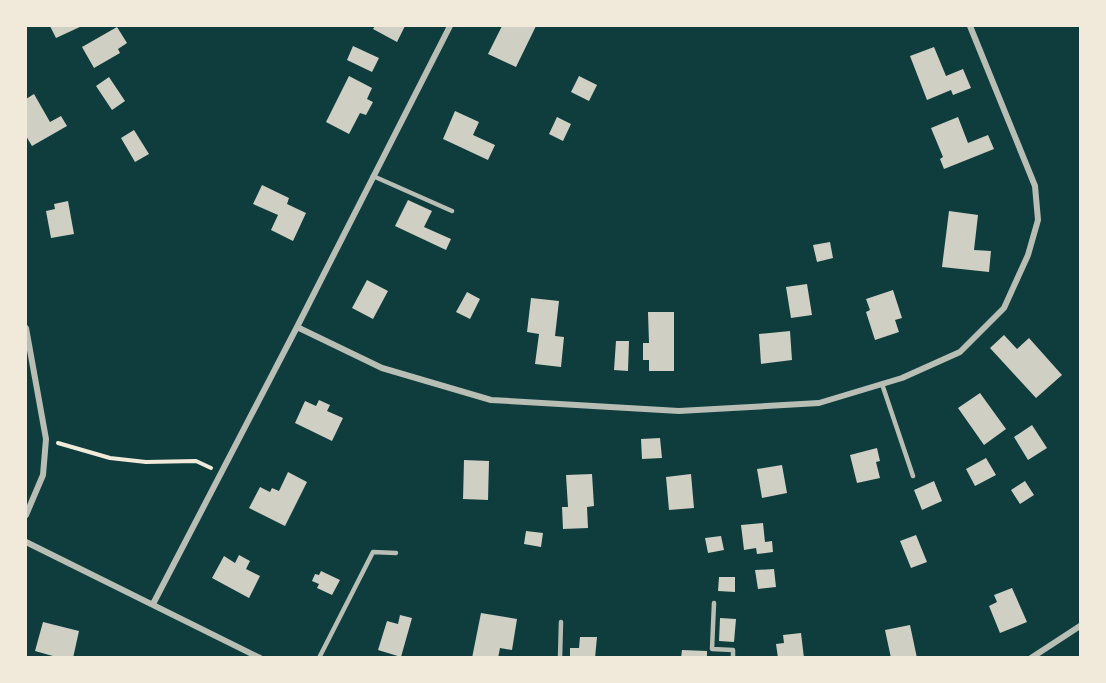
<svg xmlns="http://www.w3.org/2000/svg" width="1106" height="683" viewBox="0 0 1106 683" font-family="Arial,sans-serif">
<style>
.building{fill:#cfcfc3}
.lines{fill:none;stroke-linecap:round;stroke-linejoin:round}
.path{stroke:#f1e9da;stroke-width:4}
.service{stroke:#b8beb3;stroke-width:4.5}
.minor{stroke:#b8beb3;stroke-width:6}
</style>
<rect width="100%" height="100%" fill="#0f3d3e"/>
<!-- building -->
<path class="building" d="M50,26H82L56,38Z
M375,26H405L397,42L373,29Z
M502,26H536L516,67L488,54Z
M117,27L127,43L118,49L120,53L94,68L82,47Z
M353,46L379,58L372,72L347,60Z
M934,47L946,76L963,69L971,88L953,95L951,90L927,100L910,56Z
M349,76L372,88L367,99L373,102L366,115L360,113L349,134L326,122Z
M579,76L597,85L589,101L571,92Z
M109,77L125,101L112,110L96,86Z
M34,94L50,122L61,116L67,126L32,146L26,136V99Z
M455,111L479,122L473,135L495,145L488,160L443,139Z
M557,117L571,124L563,141L549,134Z
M958,117L968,143L988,135L994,149L944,169L940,159L943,157L931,128Z
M134,130L149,154L135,162L121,138Z
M262,185L289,198L287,204L306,213L293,241L271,230L278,215L253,204Z
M408,200L432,211L424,227L451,239L446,250L395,226Z
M68,201L74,234L51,238L46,211L55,209L54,204Z
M949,211L978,215L974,250L991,251L989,272L942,267Z
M830,242L833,258L817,262L813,245Z
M367,280L388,291L373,319L352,308Z
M807,284L812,315L791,318L786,287Z
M893,290L902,318L895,320L899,332L875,340L866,312L870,310L866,299Z
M467,292L480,299L470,319L456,312Z
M531,298L559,301L555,336L564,337L561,367L535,364L539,334L527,332Z
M648,312H674V371H649V360H643V343H649Z
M790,331L792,360L761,364L759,334Z
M1004,335L1017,349L1029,338L1062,375L1036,398L990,348Z
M616,341H629L628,371L614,370Z
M980,393L1006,429L984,445L958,408Z
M319,400L330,405L327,411L343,418L332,441L295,423L305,401L316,406Z
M1032,425L1047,448L1028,460L1014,437Z
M660,438L662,458L642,459L641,439Z
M877,448L880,461L876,462L880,478L857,483L850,455Z
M986,458L996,475L975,486L966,469Z
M464,460L489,461L488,500L463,499Z
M782,465L787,493L762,498L757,469Z
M288,472L307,482L285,526L249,508L260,487L270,492L272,488L279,491Z
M592,474L594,506L587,507L588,528L563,529L562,507H568L566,475Z
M691,474L694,508L669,510L666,477Z
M934,481L942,501L922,510L914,490Z
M1025,481L1034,495L1020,504L1011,490Z
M763,523L765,542L772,541L773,552L757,554L756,548L744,550L741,525Z
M526,531L543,533L541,547L524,544Z
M916,535L927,562L911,568L900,541Z
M721,536L724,550L708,553L705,538Z
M239,555L250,561L246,569L260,576L249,598L212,578L224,556L235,563Z
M774,569L776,587L758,589L755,570Z
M321,571L340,580L332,595L317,588L319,584L312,581L315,574L319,575Z
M719,577H735V592L718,591Z
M1012,588L1027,622L1000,633L989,606L997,602L994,595Z
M481,613L517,619L512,650L500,648L498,658H472Z
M400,615L412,618L401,657L378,650L387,621L398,624Z
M720,618L736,619L734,642L719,641Z
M43,622L79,631L73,658H60L35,651Z
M910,625L917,658H891L885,630Z
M801,633L804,658H778L776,644L784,643L783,635Z
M580,637H597L595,658H570V648H579Z
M682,650L707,651V658H681Z"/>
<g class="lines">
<!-- path -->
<path class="path" d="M58,443L110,458L146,462L196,461L211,468"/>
<!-- service -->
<path class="service" d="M373,176L452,211
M882,384L913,476
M714,603L712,649L733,650V658
M319,658L373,552L396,553
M560,658L561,622"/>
<!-- minor -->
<path class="minor" d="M297,327L382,368L491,400L679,411L819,403L902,378L960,352L1004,308L1028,255L1038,220L1035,186L970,26
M26,328L46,439L43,475L26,515
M26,542L260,658
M153,604L297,327L450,26
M1031,658L1080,626"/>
</g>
<!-- border -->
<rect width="1106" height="683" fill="none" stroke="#f1e9da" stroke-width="54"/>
</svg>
